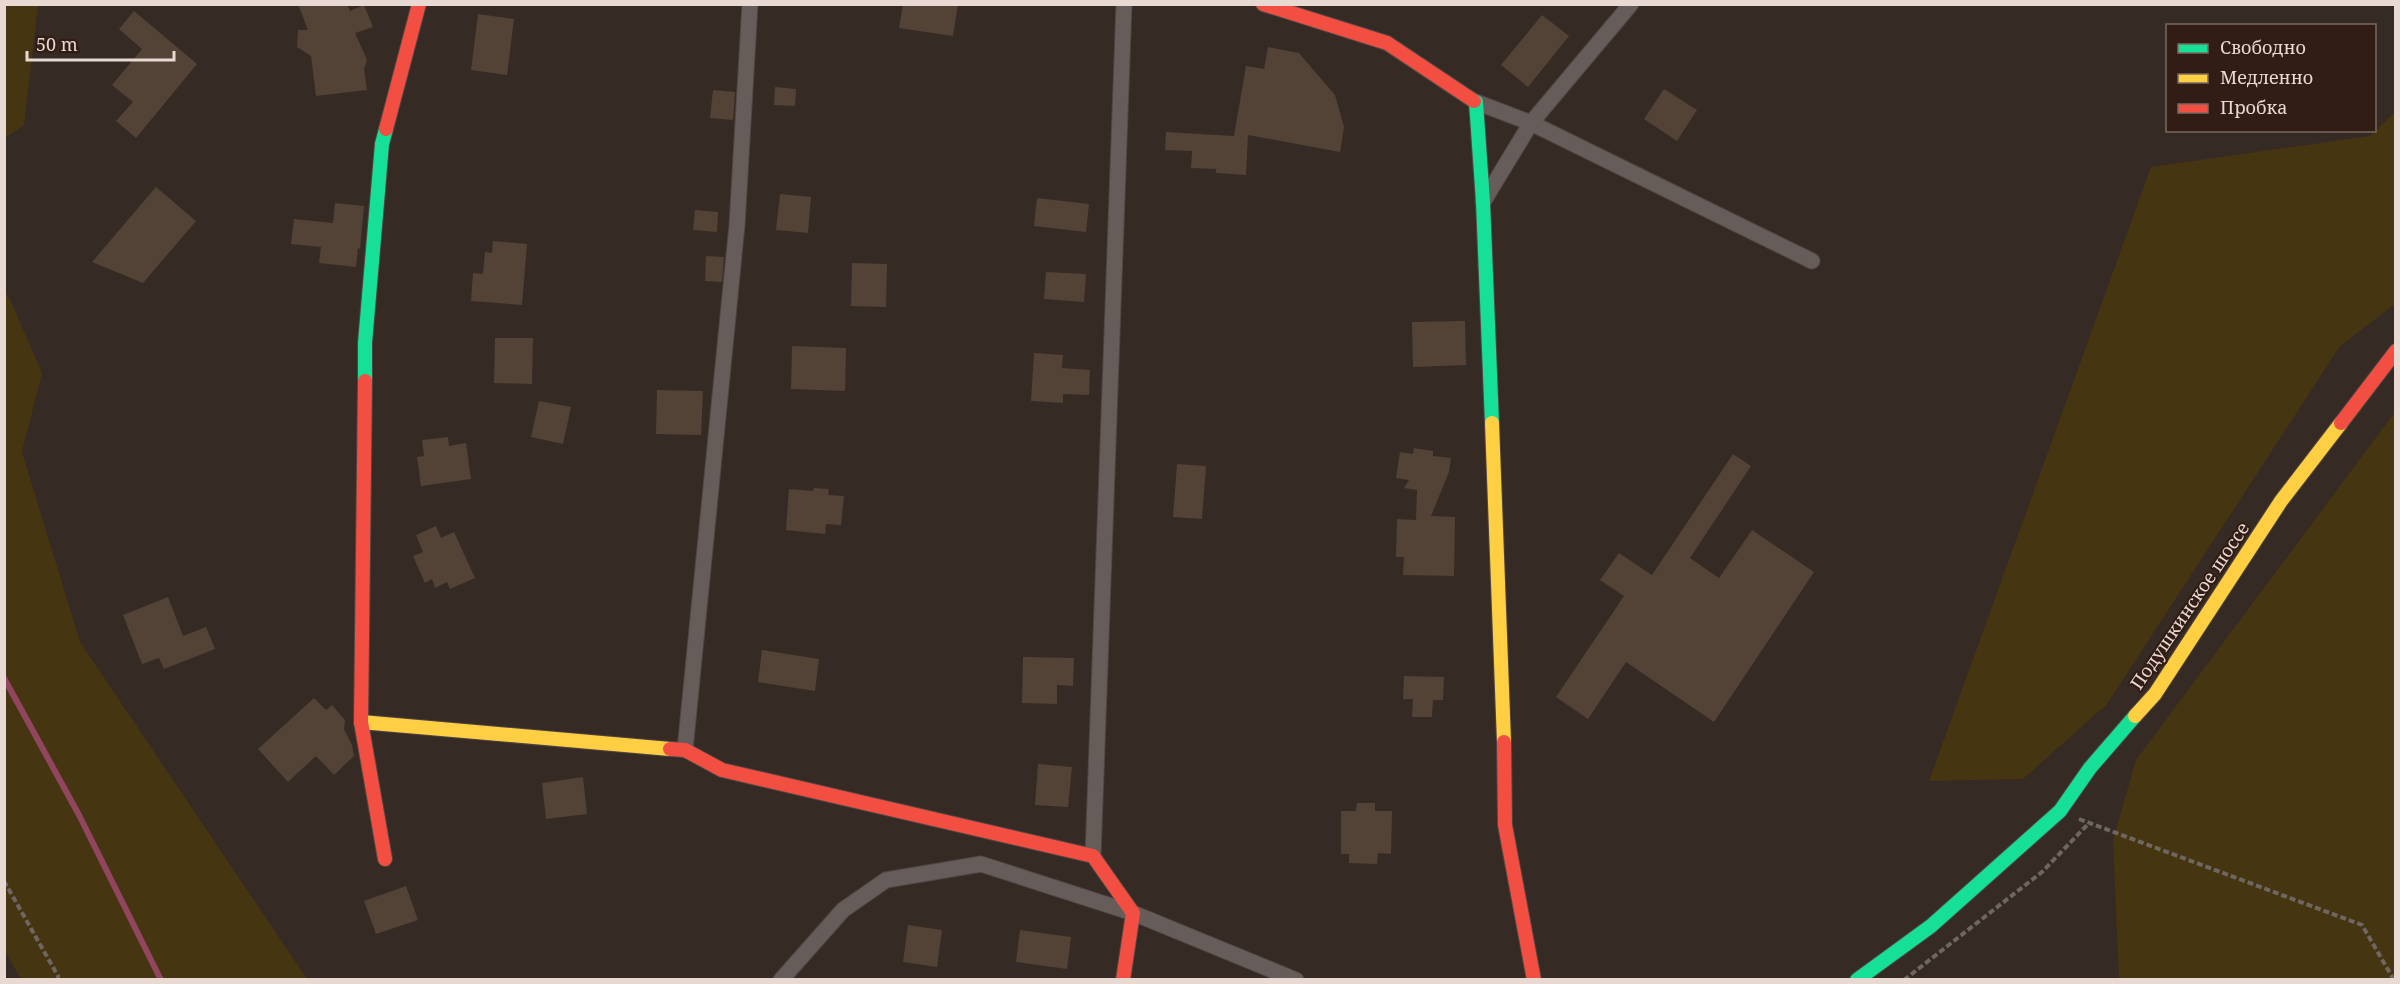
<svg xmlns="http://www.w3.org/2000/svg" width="2400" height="984" viewBox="0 0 2400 984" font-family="'Noto Serif',serif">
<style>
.green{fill:#463511}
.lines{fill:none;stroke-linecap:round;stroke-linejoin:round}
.stream{stroke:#92455e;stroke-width:6}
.building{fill:#524336}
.street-casing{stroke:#514642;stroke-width:17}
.fast-casing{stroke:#514642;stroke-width:16}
.slow-casing{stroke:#514642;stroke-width:16}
.jam-casing{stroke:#514642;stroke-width:16}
.path{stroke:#6e6661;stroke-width:4;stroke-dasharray:6 3;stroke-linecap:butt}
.street{stroke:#665c59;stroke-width:15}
.fast{stroke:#16e098;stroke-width:14}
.slow{stroke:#ffcf43;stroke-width:14}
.jam{stroke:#f24e42;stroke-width:14}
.labels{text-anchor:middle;stroke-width:4.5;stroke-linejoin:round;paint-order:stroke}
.street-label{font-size:18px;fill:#e8d9d3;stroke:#321d14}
</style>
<rect width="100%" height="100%" fill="#362a25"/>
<!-- green -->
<path class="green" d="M5,4L38,5L24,125L5,138Z
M2395,112V304L2340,346L2107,704L2023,779L1929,781L2151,167L2370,136Z
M5,291L12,304L42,373L22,452L80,642L307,979H21L5,951Z
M2395,412V979H2119L2113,840L2136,760Z"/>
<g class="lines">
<!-- stream -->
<path class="stream" d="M4,678L79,815L161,980"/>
</g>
<!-- building -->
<path class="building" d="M298,4H347L350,11L364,5L373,27L355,33L367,60L364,69L367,90L316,96L311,56L297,47L298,30H308Z
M903,4H958L953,36L899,28Z
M134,11L197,64L136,138L116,121L133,102L112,85L142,49L119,29Z
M478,14L514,19L507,75L471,70Z
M1542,15L1569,36L1528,87L1501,65Z
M1268,47L1299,53L1335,95L1344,127L1340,152L1248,135L1246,175L1216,173V169L1191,168L1192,151L1165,150L1166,132L1234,136L1246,66L1264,69Z
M775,87L796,89L795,106L774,105Z
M1664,89L1697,110L1677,141L1644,119Z
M713,90L735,92L733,120L710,118Z
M156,187L196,221L143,283L92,262Z
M780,194L811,197L808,233L776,230Z
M1037,198L1089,204L1086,232L1034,226Z
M335,203L364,206L360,249L358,248L356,267L319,263L321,247L291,244L294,219L333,223Z
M695,210L718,212L717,232L693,230Z
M493,241L527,244L522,305L471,301L473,273L483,274L485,252L492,253Z
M706,256L724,257L722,282L705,281Z
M852,263L887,264L886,307L851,306Z
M1046,272L1086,274L1084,302L1044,299Z
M1465,321L1466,365L1413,367L1412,322Z
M495,338H533L532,384L494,383Z
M792,346L846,348L845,391L791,389Z
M1034,353L1063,355L1062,368L1090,370L1089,395L1063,394V403L1031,401Z
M657,390L703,391L701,435L656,434Z
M539,401L571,407L563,444L531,437Z
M448,437L449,446L466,443L471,479L421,486L417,457L424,456L422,440Z
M1414,448L1433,451V456L1451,458L1449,472L1431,516L1455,517L1454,576L1403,575L1404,557H1396L1397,519L1416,520L1417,490L1404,488L1409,480L1396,478L1400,452L1413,454Z
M1733,454L1751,466L1690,558L1719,578L1752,530L1814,572L1714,722L1626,662L1588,719L1556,697L1624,596L1600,580L1619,553L1652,575Z
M1177,464L1206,466L1202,519L1173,517Z
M814,488L829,489L828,495L844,496L841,525L826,524L825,534L786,530L789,489L813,491Z
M436,526L441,538L454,532L475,578L450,589L447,582L435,588L432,579L425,583L413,556L423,552L416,535Z
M168,597L183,636L206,627L215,649L164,669L159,658L142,664L123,615Z
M762,650L819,659L815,691L758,682Z
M1023,657L1074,658L1073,686L1057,685V704L1022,703Z
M1404,676L1444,677L1443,700H1433L1432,717H1412L1413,699H1403Z
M314,698L326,710L332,705L345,720L344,729L352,745L354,756L334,775L316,756L288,782L258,749Z
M1038,764L1072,767L1068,807L1035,805Z
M583,777L587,814L546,819L542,783Z
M1357,803H1375V811H1392L1391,854L1378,853L1377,864L1349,863V854H1341V811H1356Z
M406,886L418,920L376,934L364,901Z
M908,925L942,930L937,967L903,962Z
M1020,930L1071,937L1067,969L1016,962Z"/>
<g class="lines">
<defs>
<path id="street" d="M1476,102L1531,123L1812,261
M1483,202L1531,123L1631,4
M685,750L737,225L750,4
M1093,856L1124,4
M781,980L843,910L886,880L981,864L1133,913L1296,980"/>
<path id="fast" d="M1474,101L1476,102L1483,202L1492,423
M365,381V343L382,144L386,129
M1857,980L1931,926L2060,811L2090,768L2135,716"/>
<path id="slow" d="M1492,423L1504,742
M2135,716L2155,694L2281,501L2341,423
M361,722L670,749"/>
<path id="jam" d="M1263,4L1387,43L1474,101
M386,129L419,4
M365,381L361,722L385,859
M2341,423L2396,351
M1504,742L1505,825L1534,980
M670,749L685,750L722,770L1093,856L1133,913L1123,980"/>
</defs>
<!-- street casing -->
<use href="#street" class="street-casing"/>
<!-- fast casing -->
<use href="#fast" class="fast-casing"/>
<!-- slow casing -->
<use href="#slow" class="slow-casing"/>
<!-- jam casing -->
<use href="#jam" class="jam-casing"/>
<!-- path -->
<path class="path" d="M2079,819L2362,925L2394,980
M4,881L58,976V980
M1904,980L2042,872L2089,823"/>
<!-- street -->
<use href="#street" class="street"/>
<!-- fast -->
<use href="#fast" class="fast"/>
<!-- slow -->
<use href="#slow" class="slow"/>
<!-- jam -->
<use href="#jam" class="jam"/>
</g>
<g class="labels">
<!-- street labels -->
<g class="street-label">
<text transform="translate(2190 606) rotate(-56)" y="6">Подушкинское шоссе</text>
</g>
</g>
<!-- border -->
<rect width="2400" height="984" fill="none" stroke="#e8d9d3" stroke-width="12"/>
<!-- legend -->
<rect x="2166" y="24" width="210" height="108" fill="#321d14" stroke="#7b6860" stroke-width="1.5"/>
<rect x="2178" y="44" width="30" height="9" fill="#16e098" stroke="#7b6860" stroke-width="1.5"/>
<text x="2220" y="54" font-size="18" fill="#e8d9d3">Свободно</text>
<rect x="2178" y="74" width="30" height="9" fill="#ffcf43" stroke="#7b6860" stroke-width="1.5"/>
<text x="2220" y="84" font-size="18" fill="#e8d9d3">Медленно</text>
<rect x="2178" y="104" width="30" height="9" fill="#f24e42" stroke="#7b6860" stroke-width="1.5"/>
<text x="2220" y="114" font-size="18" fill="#e8d9d3">Пробка</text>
<!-- scale -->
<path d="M27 51v9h147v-9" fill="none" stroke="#e8d9d3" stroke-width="3"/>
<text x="36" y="51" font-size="18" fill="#e8d9d3" stroke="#321d14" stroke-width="4.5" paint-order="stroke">50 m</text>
</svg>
